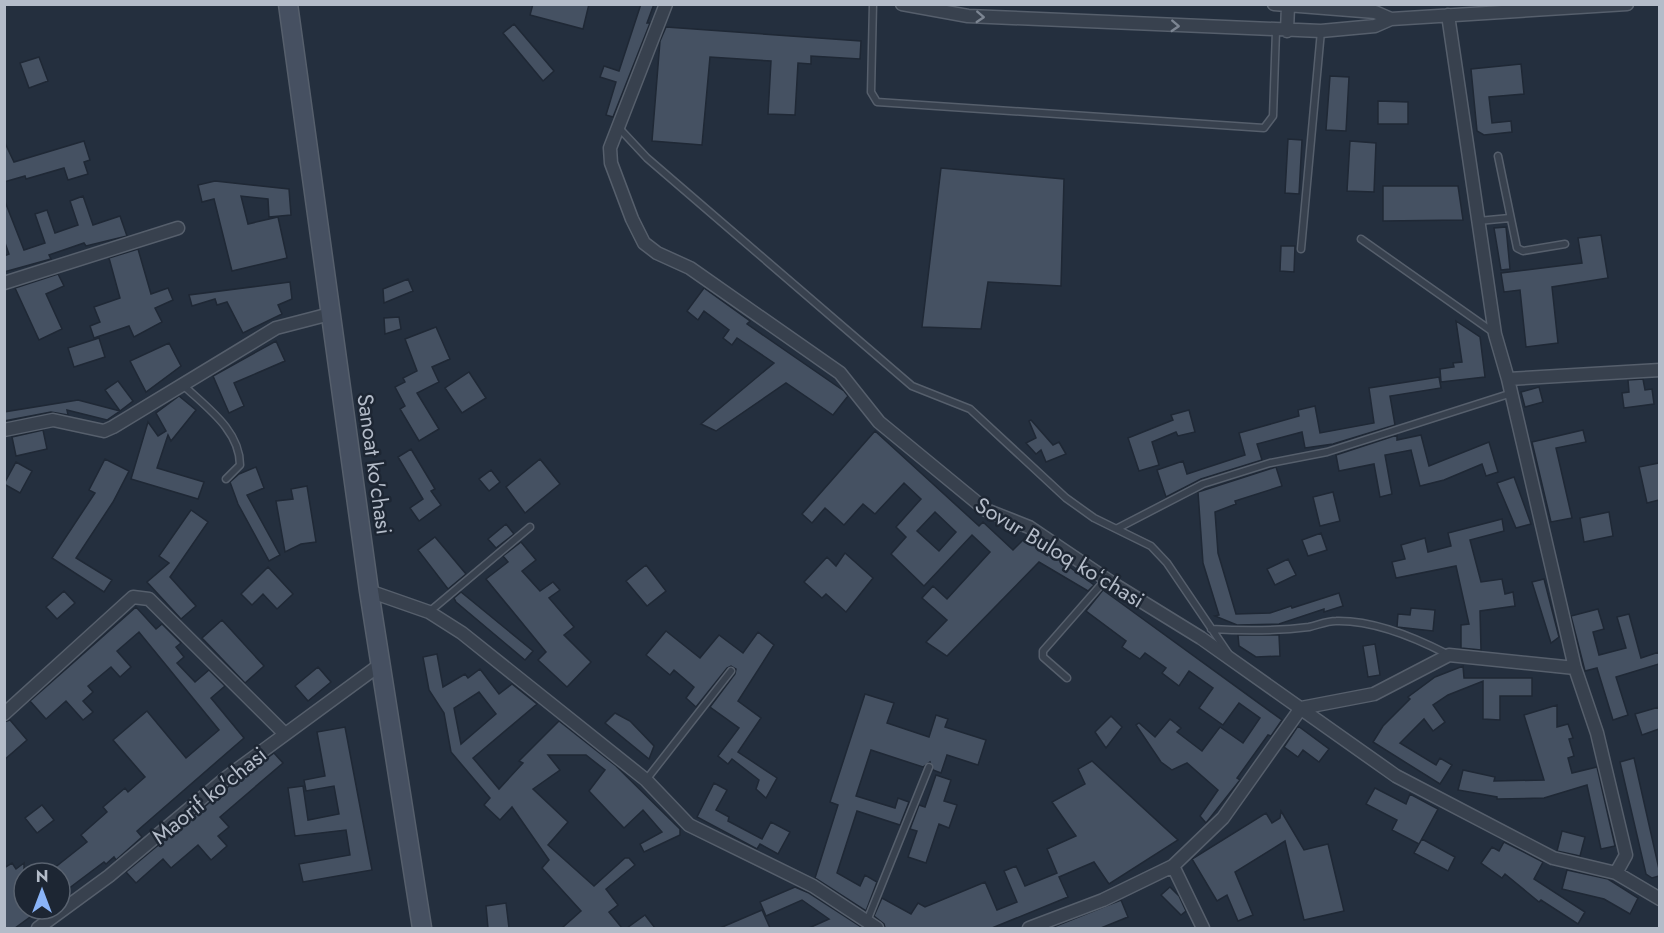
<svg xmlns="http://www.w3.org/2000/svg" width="1664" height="933" viewBox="0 0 1664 933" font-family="Jost,sans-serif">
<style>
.building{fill:#455162;stroke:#1f2835;stroke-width:1.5;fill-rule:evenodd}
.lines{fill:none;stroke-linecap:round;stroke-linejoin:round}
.service-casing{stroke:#565f6c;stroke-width:9}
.minor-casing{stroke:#565f6c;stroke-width:15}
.secondary-casing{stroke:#565f6c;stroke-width:21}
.service{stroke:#38414e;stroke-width:6}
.minor{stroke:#38414e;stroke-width:12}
.secondary{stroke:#465061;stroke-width:18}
.oneway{stroke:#7c8592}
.labels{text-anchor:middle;stroke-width:5;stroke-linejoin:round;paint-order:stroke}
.street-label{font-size:22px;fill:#b4bcc9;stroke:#1d2633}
</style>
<rect width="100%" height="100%" fill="#242f3e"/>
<!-- building -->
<path class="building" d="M533,4H589L583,29L530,15Z
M641,4H654L647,23H650L613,117L606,115L616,82L600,77L604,66L619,71Z
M514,24L554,71L543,81L503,33Z
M666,27L861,41L860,59L811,56V64L798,63L795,115L768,114L771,61L710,57L702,145L652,141L660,41Z
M39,57L48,81L29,88L20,63Z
M1521,64L1524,94L1489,97L1492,123L1511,121L1512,132L1484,135L1477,131L1471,69Z
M1330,76L1349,77L1346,131L1326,130Z
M1378,101L1408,102V124H1378Z
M1288,139L1302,140L1299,194L1285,193Z
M4,141L14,162L84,141L90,160L84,162L88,174L68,180L64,168L26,179L25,176L4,182Z
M1350,141L1376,143L1374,192L1347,191Z
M941,168L1064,179L1061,286L988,282L981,329L922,327Z
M215,181L289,189L291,215L269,217L268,199L241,196L248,224L278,217L287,258L232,271L214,199L202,202L198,185Z
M1383,186H1458L1463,220L1383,221Z
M83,196L93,225L120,216L127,236L86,246L84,243L49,255L51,259L4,272V256L9,254L4,240V199L24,250L45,243L35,214L47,210L55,233L78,225L70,201Z
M1506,227L1510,269L1501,270L1494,228Z
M1601,235L1608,278L1552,287L1558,343L1526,347L1520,290L1504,292L1501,273L1582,263L1578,238Z
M1281,246H1295L1294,272L1280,271Z
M138,249L151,294L168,288L173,300L155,308L162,322L134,337L129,326L94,338L90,326L100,322L94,307L120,298L109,258Z
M58,274L64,286L46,294L62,329L39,340L15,288Z
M408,279L413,291L384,303L383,289Z
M290,282L292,299L278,305L282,314L243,333L227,302L217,305L215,299L192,306L189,295Z
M704,288L750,321L747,324L844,391L848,396L833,415L786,383L716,431L701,424L774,363L737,338L732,345L723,338L729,330L704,311L698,320L687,311Z
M399,317L401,329L385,334L384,318Z
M1456,321L1480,337L1485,377L1441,382L1440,369L1454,367L1453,363L1462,362Z
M436,327L450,359L432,367L439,382L417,393L439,429L419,441L400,409L405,406L395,387L405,382L403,378L417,371L405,339Z
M99,338L105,357L74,367L68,348Z
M276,341L285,361L234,383L244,406L229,413L213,376Z
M169,343L181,366L146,392L130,361Z
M469,372L486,398L462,413L445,388Z
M1439,377L1441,388L1390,396L1395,425L1333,444L1305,448L1302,432L1257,444L1262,460L1201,479L1166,497L1157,470L1183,461L1187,474L1245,455L1239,433L1299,416L1298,410L1315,406L1320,433L1374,423L1369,388Z
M1643,379L1645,390L1652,389L1654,404L1624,408L1622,393L1629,392L1628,380Z
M118,381L133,401L120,411L105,390Z
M1539,387L1543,402L1525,407L1521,392Z
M179,396L196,410L171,441L168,435L157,468L204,482L198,499L131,479L148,422L158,436L166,431L156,413Z
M78,400L120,411L107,420L67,410L68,415L51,412L4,421V412Z
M1189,410L1195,432L1178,436L1176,432L1152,442L1159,465L1139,471L1128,438L1173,420L1171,415Z
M1031,420L1053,445L1059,442L1066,454L1046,462L1041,450L1036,454L1026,443L1036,438L1029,421Z
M43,430L47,449L16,456L12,437Z
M1583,430L1586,442L1556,448L1572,518L1551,522L1532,442Z
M875,431L979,526L983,522L1013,550L1027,536L1094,585L1088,591L1039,562L947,656L926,642L947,620L922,598L933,586L947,599L990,552L972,535L924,586L891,554L906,537L896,527L921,499L904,483L875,514L863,504L844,525L825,508L812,523L802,514ZM935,512L956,532L939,551L917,531Z
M1397,435V440L1421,435L1429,466L1489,442L1498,472L1486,476L1482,464L1444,480L1420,486L1411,450L1385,455L1392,494L1380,497L1374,464L1339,471L1336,455Z
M411,449L435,489L431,491L441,505L419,521L410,508L423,499L398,457Z
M105,459L129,471L113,502L76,558L112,580L104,592L52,558L95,493L89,490Z
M540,459L560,484L525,513L506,487Z
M16,462L32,471L20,493L4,484Z
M1659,463V500L1647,503L1639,467Z
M256,467L264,488L247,495L280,555L269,561L238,504L230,482L239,474Z
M1276,467L1282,486L1235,501L1236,504L1215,512L1218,553L1236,614L1270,613L1291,606L1292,608L1339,593L1343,606L1324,612V609L1279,624L1237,625L1215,616L1219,615L1203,563L1198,492Z
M491,470L500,482L489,491L479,479Z
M1514,477L1531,524L1516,528L1497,483Z
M307,486L316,542L301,544L285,552L276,501L293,499L291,489Z
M1333,492L1340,521L1320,526L1313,497Z
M191,510L208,522L170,577L196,606L181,619L147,582L169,563L159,556Z
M1609,512L1613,536L1584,542L1580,518Z
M1502,519L1504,531L1470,540L1481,582L1502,579L1505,594L1513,592L1515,606L1480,611L1481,650L1461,648V625L1469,624L1456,566L1396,578L1392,562L1405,559L1401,545L1425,538L1428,552L1451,546L1448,533Z
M506,524L514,534L496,548L488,539Z
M1321,533L1327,550L1308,556L1302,540Z
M435,537L466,574L448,589L418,550Z
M521,542L536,560L522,571L540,591L553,582L560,590L549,598L574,627L564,635L591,662L567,687L538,660L546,652L486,579L508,562L503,556Z
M845,553L873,578L846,612L826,594L822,598L804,582L827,557L836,566Z
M1288,559L1296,575L1275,585L1267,569Z
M646,565L666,591L647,606L626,581Z
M268,567L293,594L277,609L263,594L252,605L241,594Z
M1544,579L1559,637L1551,643L1532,582Z
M1103,590L1282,720L1271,736L1268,735L1237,778L1240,780L1206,823L1200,816L1218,790L1187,763L1172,770L1161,762L1136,725L1139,723L1155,737L1170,719L1181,728L1177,732L1202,751L1220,727L1243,743L1260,718L1239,703L1223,725L1199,708L1213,688L1189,671L1179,686L1162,673L1166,668L1145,653L1140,659L1122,647L1126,641L1086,611Z
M64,591L75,603L57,619L46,607Z
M461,592L533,651L525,660L456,602L454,598Z
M136,607L156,629L162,624L181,643L176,647L184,657L177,663L195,682L209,670L225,686L211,698L244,738L137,831L142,837L116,860L114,857L106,864L104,862L60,895V873H48L87,842L81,835L107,812L103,807L125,788L128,792L145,777L113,740L147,711L186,758L219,730L139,632L117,651L131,667L120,677L111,667L88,686L93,692L83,701L93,712L83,720L66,701L46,719L30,701Z
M1411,608L1435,610L1433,631L1397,627L1398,614L1410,615Z
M1598,609L1604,629L1593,632L1599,655L1626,648L1617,617L1629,614L1641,658L1659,652V664L1616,677L1628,715L1613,720L1597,668L1585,671L1571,616Z
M222,620L264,666L245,683L202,638Z
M666,631L700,658L719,635L743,653L758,632L774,645L738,701L761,718L738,752L777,778L766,798L756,789L759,780L732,759L728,764L718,756L739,728L710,707L735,674L736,669L731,666L727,668L696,707L686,698L694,687L674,670L670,675L646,655Z
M1238,635H1279L1280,656L1256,657L1239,646Z
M1375,644L1380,675L1368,677L1363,646Z
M437,654L443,687L465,674L468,678L480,669L499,694L512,684L537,704L473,758L499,789L523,763L519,761L559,721L616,766L680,829V835L644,852L640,844L662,832L643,810L624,828L589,791L605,770L586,755H548L560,770L533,789L568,822L548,845L594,886L625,858H629L635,865L606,889L618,905L609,912L622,928H562L581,911L542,868L549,860L512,807L500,820L484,805L490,798L451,752L444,713L429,690L423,657ZM479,692L496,714L461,744L454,708Z
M1463,666L1464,678H1532V696H1500V720L1483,719V681L1448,695L1433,705L1445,722L1433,731L1424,719L1400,743L1436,765L1440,758L1452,765L1440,784L1373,742L1383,726L1410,699L1408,697L1435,677Z
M318,667L331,682L308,701L295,686Z
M865,694L894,703L887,723L929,737L936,715L948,719L945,727L986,740L978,765L947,755L941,773L933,770L930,762L923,767L871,750L856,796L895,808L898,798L909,802L900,825L857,811L837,873L860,886L865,875L877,882L866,911L815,878L838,805L830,802Z
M1557,705V727L1568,724L1573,738L1569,739L1574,756L1568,758L1572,773L1597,767L1615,846L1601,849L1587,785L1544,798L1497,799V797L1458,790L1463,770L1495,777L1494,781L1544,780L1524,715Z
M1659,707V729L1642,735L1635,714Z
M615,713L630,721L654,746L649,759L605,723Z
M1111,716L1122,727L1106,748L1095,732Z
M10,720L27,740L4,760V722Z
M1298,726L1329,749L1319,762L1303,750L1298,757L1284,747Z
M345,727L372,870L303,882L299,864L350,855L346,830L295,836L288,788L303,786L308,820L339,814L334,786L306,791L304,780L325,776L317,732Z
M274,753L283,763L220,817L229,827L218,836L227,846L211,860L198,845L171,868L163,859L136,883L126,872L233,783Z
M1634,758L1659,869V876L1652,878L1646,874L1620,762Z
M1092,761L1178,840L1109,884L1094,862L1059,877L1068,897L992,928H885L884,924L874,916L882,898L911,914L918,903L925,907L985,882L997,910L1017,902L1004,871L1016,866L1025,886L1057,873L1047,849L1076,836L1052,802L1085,784L1078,769Z
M936,775L951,780L944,801L957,805L949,828L939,824L926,863L908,857L917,831L910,829L919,805L925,807Z
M714,783L727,790L716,810L729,817L728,821L762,839L771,822L790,832L778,854L760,844L757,849L697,817Z
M1375,788L1406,804L1410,794L1438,809L1419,844L1392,830L1397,820L1366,804Z
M42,805L54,820L37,833L25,818Z
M1281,811L1304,850L1328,844L1344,911L1304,920L1285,841L1235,872L1253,915L1238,921L1227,895L1217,901L1192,859L1266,813L1272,823L1280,818Z
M1562,831L1585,837L1580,856L1557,851Z
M1422,839L1455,857L1448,871L1414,853Z
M1504,842L1543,862L1534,879L1585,912L1578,924L1541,900L1539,902L1505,874L1502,878L1481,863L1492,847L1499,851Z
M12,863L16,869L24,863V909H41L15,928H4V868Z
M1567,870L1608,879L1638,898L1630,914L1604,899L1562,889Z
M795,887L809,893L863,928H809L829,919L802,900L766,916L760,902Z
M1170,887L1179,896L1186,911L1181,915L1161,895Z
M1121,900L1128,917L1101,928H1051Z
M506,903L509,928H488L486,906Z
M762,910L770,928H720Z
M645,915L655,928H627Z"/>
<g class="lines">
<defs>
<path id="service" d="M873,4L871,92L877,102L1264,128L1273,116L1276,31
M619,128L647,158L912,386L970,409L1066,498L1094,518L1151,546L1167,563L1228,653
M1498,156L1517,248L1523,251L1565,244
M1478,221L1510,218
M1361,239L1493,332
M1301,249L1321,31
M183,385C206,407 240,430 240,465L226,479
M1118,528L1203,484L1270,463L1327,452L1512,393
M429,612L530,527
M1211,629C1243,631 1277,631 1309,627C1318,625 1327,621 1336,621C1373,620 1416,638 1447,654
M1067,678L1043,657V651L1106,579
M646,780L731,671
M867,921L929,767"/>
<path id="minor" d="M666,4L610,148L611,163L632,219L644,243L657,253L690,268L840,373L879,422L986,510L1029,527L1115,585L1201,638L1396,776L1553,858L1616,873L1660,899
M902,4L968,16L1321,31L1375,26L1391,19L1627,4
M1274,4L1375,12L1391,19
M1448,15L1495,334L1508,379L1575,668L1597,733L1626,855L1616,873
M1287,31L1288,6
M4,283L178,228
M1508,379L1660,370
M4,430L53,420L104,431L113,427L276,328L330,314
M369,591L429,612L462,633L646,780L689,825L813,886L877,928
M1301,708L1374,694L1449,655L1575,668
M4,714L133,597L149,599L285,734
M1173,866L1203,928
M38,928L109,876L227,777L381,664
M1029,928L1103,900L1173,866L1223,818L1301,708"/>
<path id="secondary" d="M288,4L369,591L422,928"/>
</defs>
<!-- service casing -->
<use href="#service" class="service-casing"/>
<!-- minor casing -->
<use href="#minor" class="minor-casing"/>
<!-- secondary casing -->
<use href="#secondary" class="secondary-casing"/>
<!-- service -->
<use href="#service" class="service"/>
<!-- minor -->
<use href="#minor" class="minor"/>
<!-- secondary -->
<use href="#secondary" class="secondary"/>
</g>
<!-- one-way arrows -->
<defs><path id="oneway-chevron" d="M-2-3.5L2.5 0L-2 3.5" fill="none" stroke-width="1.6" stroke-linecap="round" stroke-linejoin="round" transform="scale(1.5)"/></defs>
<g class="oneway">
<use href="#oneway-chevron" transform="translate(980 17) rotate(3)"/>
<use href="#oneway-chevron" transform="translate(1175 26) rotate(3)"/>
</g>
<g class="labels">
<!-- street labels -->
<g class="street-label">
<text transform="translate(375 464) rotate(82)" y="8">Sanoat ko'chasi</text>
<text transform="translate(1060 552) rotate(31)" y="8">Sovur Buloq koʻchasi</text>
<text transform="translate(209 795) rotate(-39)" y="8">Maorif ko'chasi</text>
</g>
</g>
<!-- border -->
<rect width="1664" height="933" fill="none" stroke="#b4bcc9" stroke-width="12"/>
<!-- north arrow -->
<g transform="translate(42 891)"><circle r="28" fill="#1d2633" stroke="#59626f" stroke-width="1.5"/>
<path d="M0-4.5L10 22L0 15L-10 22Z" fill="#8ab4f8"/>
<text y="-9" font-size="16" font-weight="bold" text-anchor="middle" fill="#b4bcc9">N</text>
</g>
</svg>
